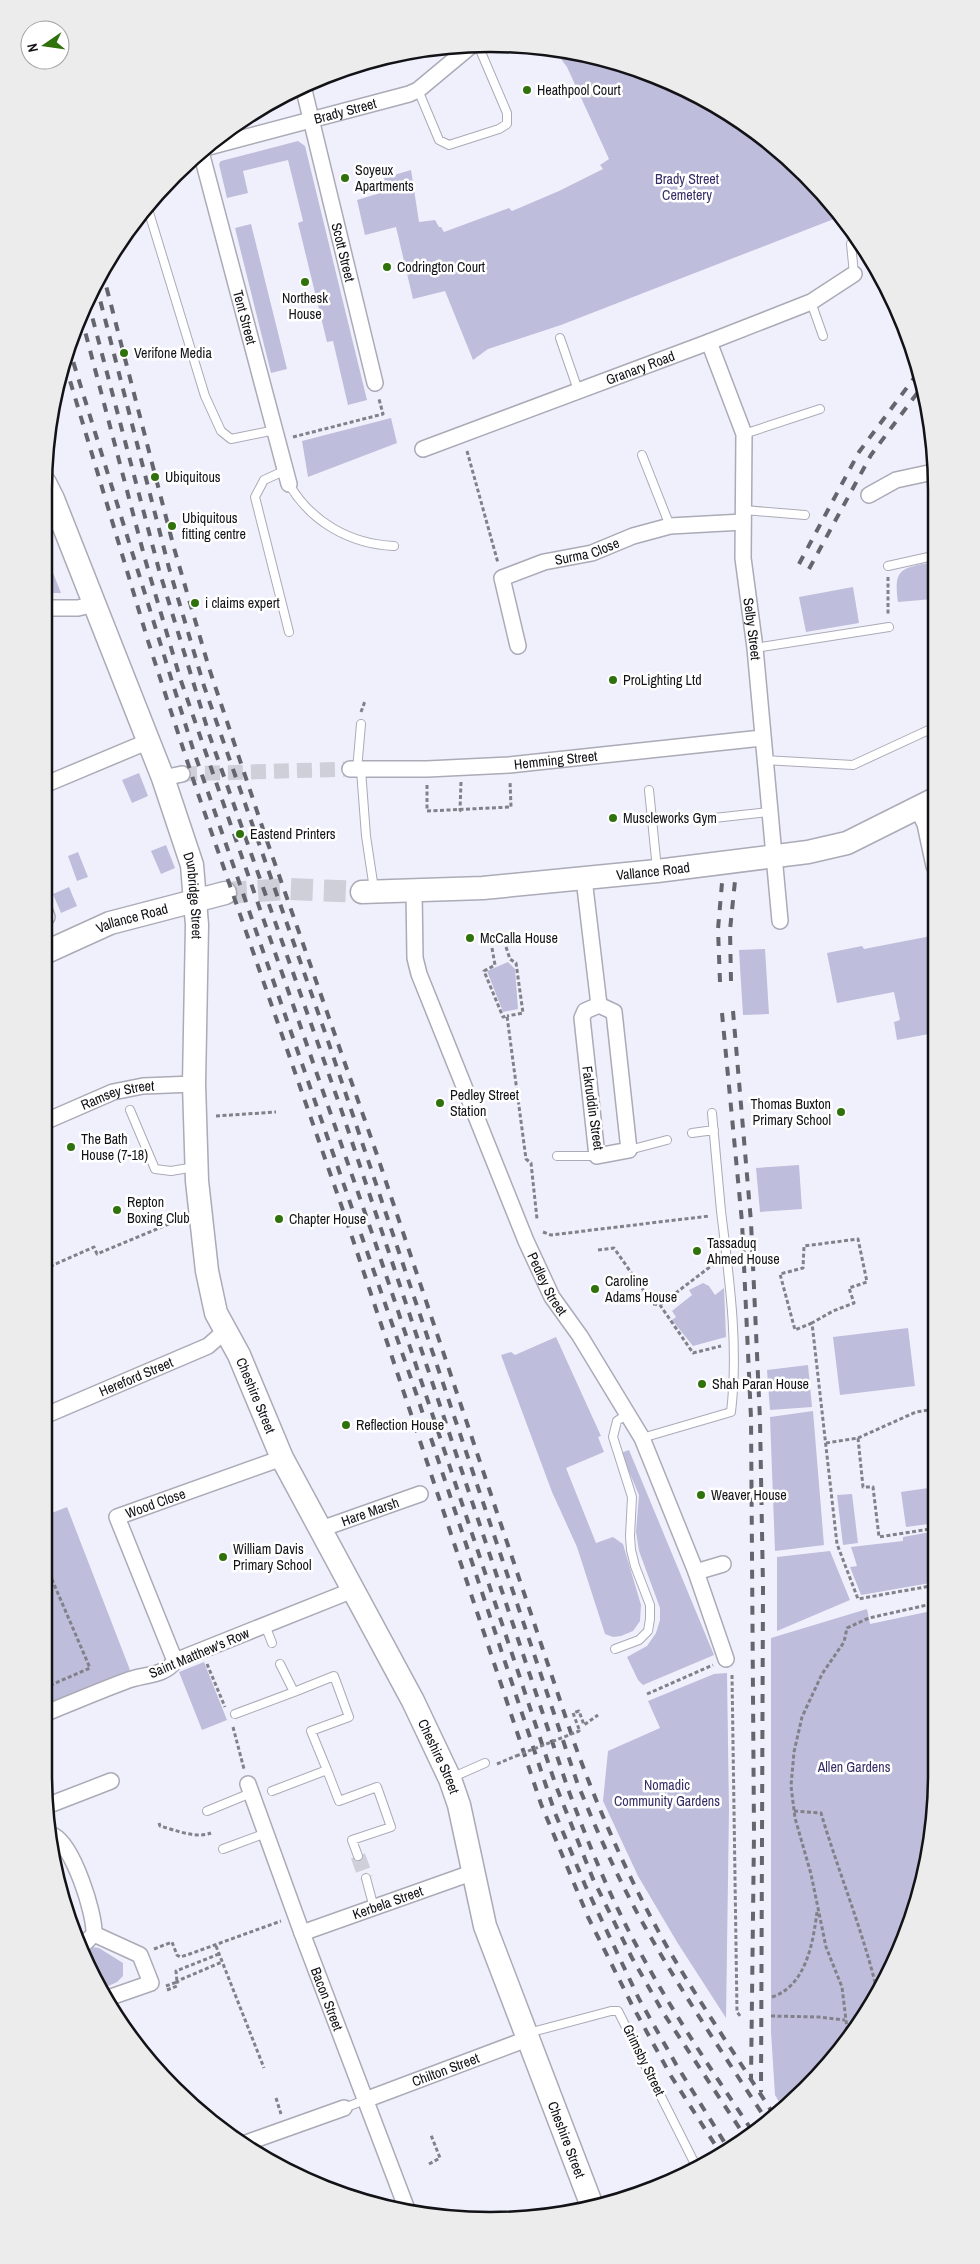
<svg xmlns="http://www.w3.org/2000/svg" width="980" height="2264" viewBox="0 0 980 2264" font-family="'Archivo Narrow',sans-serif">
<style>
.green{fill:#bebddb}
.lines{fill:none;stroke-linecap:round;stroke-linejoin:round}
.minor-tunnel{stroke:#cfcfda;stroke-width:15;stroke-dasharray:15 8;stroke-linecap:butt}
.secondary-tunnel{stroke:#cfcfda;stroke-width:22;stroke-dasharray:22 11;stroke-linecap:butt}
.service-casing{stroke:#abaab7;stroke-width:10}
.minor-casing{stroke:#abaab7;stroke-width:18}
.secondary-casing{stroke:#abaab7;stroke-width:25}
.path{stroke:#81818a;stroke-width:3;stroke-dasharray:4 2.5;stroke-linecap:butt}
.service{stroke:#fff;stroke-width:8}
.minor{stroke:#fff;stroke-width:15}
.secondary{stroke:#fff;stroke-width:22}
.rail{stroke:#65656d;stroke-width:4;stroke-dasharray:9 9;stroke-linecap:butt}
.path-bridge{stroke:#81818a;stroke-width:3;stroke-dasharray:4 2.5;stroke-linecap:butt}
.poi-dot{fill:#2f710a;stroke:#fff;stroke-width:2}
.labels{text-anchor:middle;stroke-width:5;stroke-linejoin:round;paint-order:stroke}
.poi-label{font-size:14px;fill:#121217;stroke:#fff;text-anchor:start}
.street-label{font-size:14px;fill:#121217;stroke:#fff}
.park-label{font-size:14px;fill:#372d67;stroke:#fff}
.rim{fill:none;stroke:#121217;stroke-width:2.5}
</style>
<rect width="100%" height="100%" fill="#f0f0fd"/>
<!-- green -->
<path class="green" d="M563,51L634,68L738,119L826,196L839,217L561,325L488,349L473,360L445,291L413,299L396,227L365,235L357,200L387,191L384,178L411,170L419,222L435,220L439,227H441L444,232L509,208L512,211L559,191L603,169L600,165L609,159L567,67L558,55Z
M298,141L305,146L367,400L348,405L333,341L327,342L298,223L303,221L288,160L243,171L248,193L227,198L219,164L221,161Z
M251,224L287,369L271,373L235,228Z
M391,418L397,443L308,477L302,441Z
M44,550L61,593H44Z
M933,562V599L898,602C893,568 902,568 933,562Z
M853,587L859,623L806,632L799,597Z
M139,773L148,796L132,803L122,780Z
M166,845L175,868L161,874L151,851Z
M78,852L88,877L77,881L68,856Z
M69,887L77,906L61,913L53,894Z
M931,936L934,953V1033L897,1040L894,1022L900,1020L894,992L837,1003L827,953L862,946L864,949Z
M765,949L769,1014L743,1015L739,950Z
M508,962L515,969L518,1009L503,1012L487,971Z
M799,1165L802,1209L760,1212L756,1168Z
M703,1283L709,1286L715,1295L724,1288L726,1337L693,1346L672,1320L676,1317L672,1311L692,1295L689,1290Z
M908,1328L915,1386L840,1395L833,1337Z
M556,1337L601,1436L598,1437L604,1452L566,1468L596,1543L613,1537L623,1544L641,1605L640,1621L633,1631L621,1636L613,1637L605,1634L577,1547L552,1492L501,1355L511,1352L515,1355Z
M808,1365L812,1407L770,1410L767,1370Z
M813,1411L824,1545L775,1551L770,1417Z
M629,1450L714,1655L643,1685L638,1680L627,1657L647,1646L656,1633L660,1620V1608L639,1551L636,1532L639,1495L621,1453Z
M935,1487L936,1523L906,1527L901,1492Z
M852,1494L858,1543L843,1545L837,1495Z
M67,1507L130,1670L44,1705V1516Z
M936,1531V1582L861,1595L850,1567L857,1566L851,1547L903,1541V1537Z
M830,1551L850,1600L777,1631V1557Z
M867,1609L870,1624L936,1610V1774L912,1918L877,1997L826,2068L781,2105L775,2095L771,2032V1638Z
M204,1662L227,1720L202,1730L179,1672Z
M727,1673L729,1810L726,2018L677,1942L638,1876L603,1801L608,1751L660,1728L648,1701L714,1674Z
M92,1947L99,1948L123,1963V1976L117,1982L100,1990L84,1954Z"/>
<g class="lines">
<!-- minor-tunnel -->
<path class="minor-tunnel" d="M182,774L350,769
M358,1856L366,1878"/>
<!-- secondary-tunnel -->
<path class="secondary-tunnel" d="M225,893L289,889L362,892"/>
<defs>
<path id="service" d="M418,90L439,140L449,145L499,129L507,124V113L478,45
M147,206L205,396L221,431L231,439L275,430
M854,274L851,244L855,243
M811,302L823,336
M560,338L578,390
M744,434L820,409
M642,455L670,526
M286,470L264,480L255,497L289,632
M289,484C311,522 350,544 394,546
M744,510L805,515
M888,566L933,556
M755,648L889,627
M764,760L853,765L933,728
M357,770L361,724
M361,770L366,836L374,889
M649,790L657,869
M705,819L769,812
M130,1110L155,1169L171,1171L195,1167
M692,1133L714,1130
M629,1150L667,1140
M557,1156H597
M642,1438L731,1412C739,1345 729,1277 721,1211C718,1179 715,1146 712,1113
M265,1625L272,1643
M615,1649L639,1640L648,1631L650,1619V1605L635,1566L631,1550L630,1536L632,1497L613,1437L617,1421L629,1413
M235,1714L294,1692L280,1664
M327,1770L339,1801L377,1787L391,1827L352,1840L358,1856
M451,1778L485,1763
M272,1791L327,1770L311,1731L349,1717L334,1676L294,1692
M207,1811L251,1793
M223,1849L266,1833
M366,1878L374,1908
M528,2033L611,2011H618L697,2168
M344,2108L365,2100"/>
<g id="minor">
<path id="s1" d="M303,86L375,383"/>
<path id="s2" d="M205,148L409,94L418,90L472,45"/>
<path id="s3" d="M201,152L289,484"/>
<path id="s4" d="M709,342L744,434L743,558L755,648L780,921"/>
<path id="s5" d="M423,449L709,342L811,302L854,274"/>
<path d="M869,495L896,480L933,472"/>
<path d="M44,608H78L95,604"/>
<path id="s6" d="M518,646L502,578L544,562L592,553L633,536L670,526L743,522"/>
<path id="s7" d="M350,769H427L509,765L762,738"/>
<path d="M163,778L182,774"/>
<path d="M44,785L149,741"/>
<path d="M917,808L925,824L934,866"/>
<path d="M584,879L599,1005"/>
<path id="s8" d="M414,891L415,958L419,974L526,1241L552,1297L580,1336L642,1438L696,1572L726,1659"/>
<path d="M44,909L47,917"/>
<path d="M599,1005L614,1012L629,1150L597,1156L582,1018L585,1011Z"/>
<path id="s9" d="M44,1122L113,1092L143,1086L194,1084"/>
<path id="s10" d="M44,1416L208,1346L225,1331"/>
<path id="s11" d="M321,1529L420,1494"/>
<path d="M696,1572L723,1564"/>
<path id="s12" d="M175,1661L117,1517L282,1458"/>
<path d="M44,1714C71,1703 99,1691 126,1681C142,1674 164,1677 175,1661L353,1590"/>
<path id="s13" d="M248,1784L302,1933L408,2212"/>
<path d="M49,1805L111,1781"/>
<path d="M54,1836C73,1846 95,1913 94,1934L81,1947"/>
<path id="s14" d="M302,1933L474,1872"/>
<path d="M94,1934L140,1955L151,1983L105,1999"/>
<path id="s15" d="M365,2100L527,2039"/>
<path d="M246,2143L344,2108"/>
</g>
<g id="secondary">
<path id="s16" d="M45,483L53,499L163,778L192,865L197,925L194,1084L197,1181L207,1271L216,1313L239,1355L282,1458L413,1701L450,1779L459,1805L485,1926L592,2206"/>
<path id="s17" d="M362,892L483,888L657,871L808,852L847,843L933,800"/>
<path id="s18" d="M44,953L110,923L225,893"/>
</g>
</defs>
<!-- service casing -->
<use href="#service" class="service-casing"/>
<!-- minor casing -->
<use href="#minor" class="minor-casing"/>
<!-- secondary casing -->
<use href="#secondary" class="secondary-casing"/>
<!-- path -->
<path class="path" d="M293,437L383,414L379,399
M467,451L498,563
M888,577V616
M361,712L365,701
M461,782L460,810L463,813
M427,785V811L511,807L510,781
M506,947L510,959L516,963L523,1013L507,1016
M492,948L495,965L484,971L503,1017L507,1016L526,1159L531,1163L537,1219
M216,1116L276,1112
M543,1232L551,1235L709,1216
M598,1250L614,1248L653,1304L660,1305L693,1353L721,1346
M44,1269L94,1247L97,1254L181,1219
M660,1305L715,1263
M812,1323L795,1330L780,1274L803,1268L804,1246L858,1239L867,1282L849,1288L854,1303L833,1311L812,1323L837,1544L858,1599L936,1585
M858,1438L916,1412L935,1409
M826,1443L858,1438L863,1487H873L879,1537L936,1528
M207,1664L225,1707
M732,1675L737,2012L741,2017
M44,1688L90,1668L44,1561
M647,1694L713,1665
M233,1727L244,1769
M579,1729L573,1713L579,1711L584,1725L598,1715
M497,1764L516,1756
M794,1811L821,1813C839,1874 864,1933 878,1995
M159,1823L160,1826C175,1830 196,1839 211,1833
M216,1946L264,2068
M154,1949L172,1942L177,1955L180,1957L187,1955L281,1921
M166,1986L177,1982L176,1971L219,1954
M167,1990L177,1986V1982L182,1979L222,1962
M772,1997C806,1986 813,1943 817,1912
M771,2016L819,2017L845,2020
M848,2037L842,1987L826,1947L811,1874L795,1818L791,1786L794,1752L802,1717L822,1674L844,1642L847,1628L869,1618L936,1603
M276,2098L281,2114
M429,2164L440,2158L431,2135"/>
<!-- service -->
<use href="#service" class="service"/>
<!-- minor -->
<use href="#minor" class="minor"/>
<!-- secondary -->
<use href="#secondary" class="secondary"/>
<!-- rail -->
<path class="rail" d="M102,270L174,548L209,668L267,841L376,1152L575,1745C600,1814 630,1881 666,1945C699,2002 737,2057 772,2112
M96,284L169,568L204,686L329,1044L577,1782C597,1832 619,1881 645,1927C682,1993 724,2055 765,2118
M88,301L159,570L209,734L341,1109L568,1789C589,1845 611,1900 640,1952C673,2013 712,2071 751,2129
M81,316L145,559L180,678L373,1236L556,1786L593,1879L632,1958L664,2014L744,2135
M68,345L193,749L416,1393L555,1813L585,1885L639,1999L677,2066L728,2148
M65,364L148,641L195,785L345,1216L541,1804L588,1917L632,2005L671,2076L721,2154
M799,564L859,452L917,374
M809,569L871,455L921,388
M731,981L730,930L735,881
M720,982L718,929L722,883
M733,1011L751,1222L760,1420L763,1587L761,2092
M722,1013L742,1222L751,1418L754,1834L751,2079"/>
<!-- path-bridge -->
<path class="path-bridge" d="M516,1756L579,1731V1729"/>
</g>
<!-- markers -->
<g class="poi-dot">
<circle cx="527" cy="90" r="5"/>
<circle cx="345" cy="178" r="5"/>
<circle cx="387" cy="267" r="5"/>
<circle cx="305" cy="282" r="5"/>
<circle cx="124" cy="353" r="5"/>
<circle cx="155" cy="477" r="5"/>
<circle cx="172" cy="526" r="5"/>
<circle cx="195" cy="603" r="5"/>
<circle cx="613" cy="680" r="5"/>
<circle cx="613" cy="818" r="5"/>
<circle cx="240" cy="834" r="5"/>
<circle cx="470" cy="938" r="5"/>
<circle cx="440" cy="1103" r="5"/>
<circle cx="841" cy="1112" r="5"/>
<circle cx="71" cy="1147" r="5"/>
<circle cx="117" cy="1210" r="5"/>
<circle cx="279" cy="1219" r="5"/>
<circle cx="697" cy="1251" r="5"/>
<circle cx="595" cy="1289" r="5"/>
<circle cx="702" cy="1384" r="5"/>
<circle cx="346" cy="1425" r="5"/>
<circle cx="701" cy="1495" r="5"/>
<circle cx="223" cy="1557" r="5"/>
</g>
<g class="labels">
<!-- poi labels -->
<g class="poi-label">
<text x="537" y="95">Heathpool Court</text>
<text x="355" y="175">Soyeux<tspan x="355" dy="16">Apartments</tspan></text>
<text x="397" y="272">Codrington Court</text>
<text x="305" y="303" text-anchor="middle">Northesk<tspan x="305" dy="16">House</tspan></text>
<text x="134" y="358">Verifone Media</text>
<text x="165" y="482">Ubiquitous</text>
<text x="182" y="523">Ubiquitous<tspan x="182" dy="16">fitting centre</tspan></text>
<text x="205" y="608">i claims expert</text>
<text x="623" y="685">ProLighting Ltd</text>
<text x="623" y="823">Muscleworks Gym</text>
<text x="250" y="839">Eastend Printers</text>
<text x="480" y="943">McCalla House</text>
<text x="450" y="1100">Pedley Street<tspan x="450" dy="16">Station</tspan></text>
<text x="831" y="1109" text-anchor="end">Thomas Buxton<tspan x="831" dy="16">Primary School</tspan></text>
<text x="81" y="1144">The Bath<tspan x="81" dy="16">House (7-18)</tspan></text>
<text x="127" y="1207">Repton<tspan x="127" dy="16">Boxing Club</tspan></text>
<text x="289" y="1224">Chapter House</text>
<text x="707" y="1248">Tassaduq<tspan x="707" dy="16">Ahmed House</tspan></text>
<text x="605" y="1286">Caroline<tspan x="605" dy="16">Adams House</tspan></text>
<text x="712" y="1389">Shah Paran House</text>
<text x="356" y="1430">Reflection House</text>
<text x="711" y="1500">Weaver House</text>
<text x="233" y="1554">William Davis<tspan x="233" dy="16">Primary School</tspan></text>
</g>
<!-- street labels -->
<g class="street-label">
<text dy="5" stroke="none"><textPath href="#s2" startOffset="145">Brady Street</textPath></text>
<text dy="5" stroke="none"><textPath href="#s1" startOffset="171">Scott Street</textPath></text>
<text dy="5" stroke="none"><textPath href="#s3" startOffset="171">Tent Street</textPath></text>
<text dy="5" stroke="none"><textPath href="#s5" startOffset="232">Granary Road</textPath></text>
<text dy="5" stroke="none"><textPath href="#s6" startOffset="159">Surma Close</textPath></text>
<text dy="5" stroke="none"><textPath href="#s4" startOffset="294">Selby Street</textPath></text>
<text dy="5" stroke="none"><textPath href="#s7" startOffset="206">Hemming Street</textPath></text>
<text dy="5" stroke="none"><textPath href="#s17" startOffset="292">Vallance Road</textPath></text>
<text dy="5" stroke="none"><textPath href="#s16" startOffset="440">Dunbridge Street</textPath></text>
<text dy="5" stroke="none"><textPath href="#s18" startOffset="95">Vallance Road</textPath></text>
<text dy="5" stroke="none"><textPath href="#s9" startOffset="79">Ramsey Street</textPath></text>
<text transform="translate(593 1108) rotate(82)" y="5">Fakruddin Street</text>
<text dy="5" stroke="none"><textPath href="#s8" startOffset="419">Pedley Street</textPath></text>
<text dy="5" stroke="none"><textPath href="#s10" startOffset="100">Hereford Street</textPath></text>
<text dy="5" stroke="none"><textPath href="#s16" startOffset="951">Cheshire Street</textPath></text>
<text dy="5" stroke="none"><textPath href="#s12" startOffset="196">Wood Close</textPath></text>
<text dy="5" stroke="none"><textPath href="#s11" startOffset="52">Hare Marsh</textPath></text>
<text transform="translate(199 1653) rotate(-23)" y="5">Saint Matthew's Row</text>
<text dy="5" stroke="none"><textPath href="#s16" startOffset="1356">Cheshire Street</textPath></text>
<text dy="5" stroke="none"><textPath href="#s14" startOffset="91">Kerbela Street</textPath></text>
<text dy="5" stroke="none"><textPath href="#s13" startOffset="229">Bacon Street</textPath></text>
<text transform="translate(644 2060) rotate(64)" y="5">Grimsby Street</text>
<text dy="5" stroke="none"><textPath href="#s15" startOffset="86">Chilton Street</textPath></text>
<text dy="5" stroke="none"><textPath href="#s16" startOffset="1761">Cheshire Street</textPath></text>
</g>
<!-- park labels -->
<g class="park-label">
<text x="687" y="184">Brady Street<tspan x="687" dy="16">Cemetery</tspan></text>
<text x="854" y="1772">Allen Gardens</text>
<text x="667" y="1790">Nomadic<tspan x="667" dy="16">Community Gardens</tspan></text>
</g>
</g>
<!-- crop -->
<path d="M0 0H980V2264H0ZM490 52H490A438 438 0 0 1 928 490V1774A438 438 0 0 1 490 2212H490A438 438 0 0 1 52 1774V490A438 438 0 0 1 490 52Z" fill="#ececec" fill-rule="evenodd"/>
<path class="rim" d="M490 52H490A438 438 0 0 1 928 490V1774A438 438 0 0 1 490 2212H490A438 438 0 0 1 52 1774V490A438 438 0 0 1 490 52Z"/>
<!-- north arrow -->
<g transform="translate(45 45) rotate(257)"><circle r="24" fill="#ffffff" stroke="#a0a0a2"/>
<path d="M0-4L9 19L0 12L-9 19Z" fill="#2f710a"/>
<text y="-8" font-size="14" font-weight="bold" text-anchor="middle" fill="#121217">N</text>
</g>
</svg>
